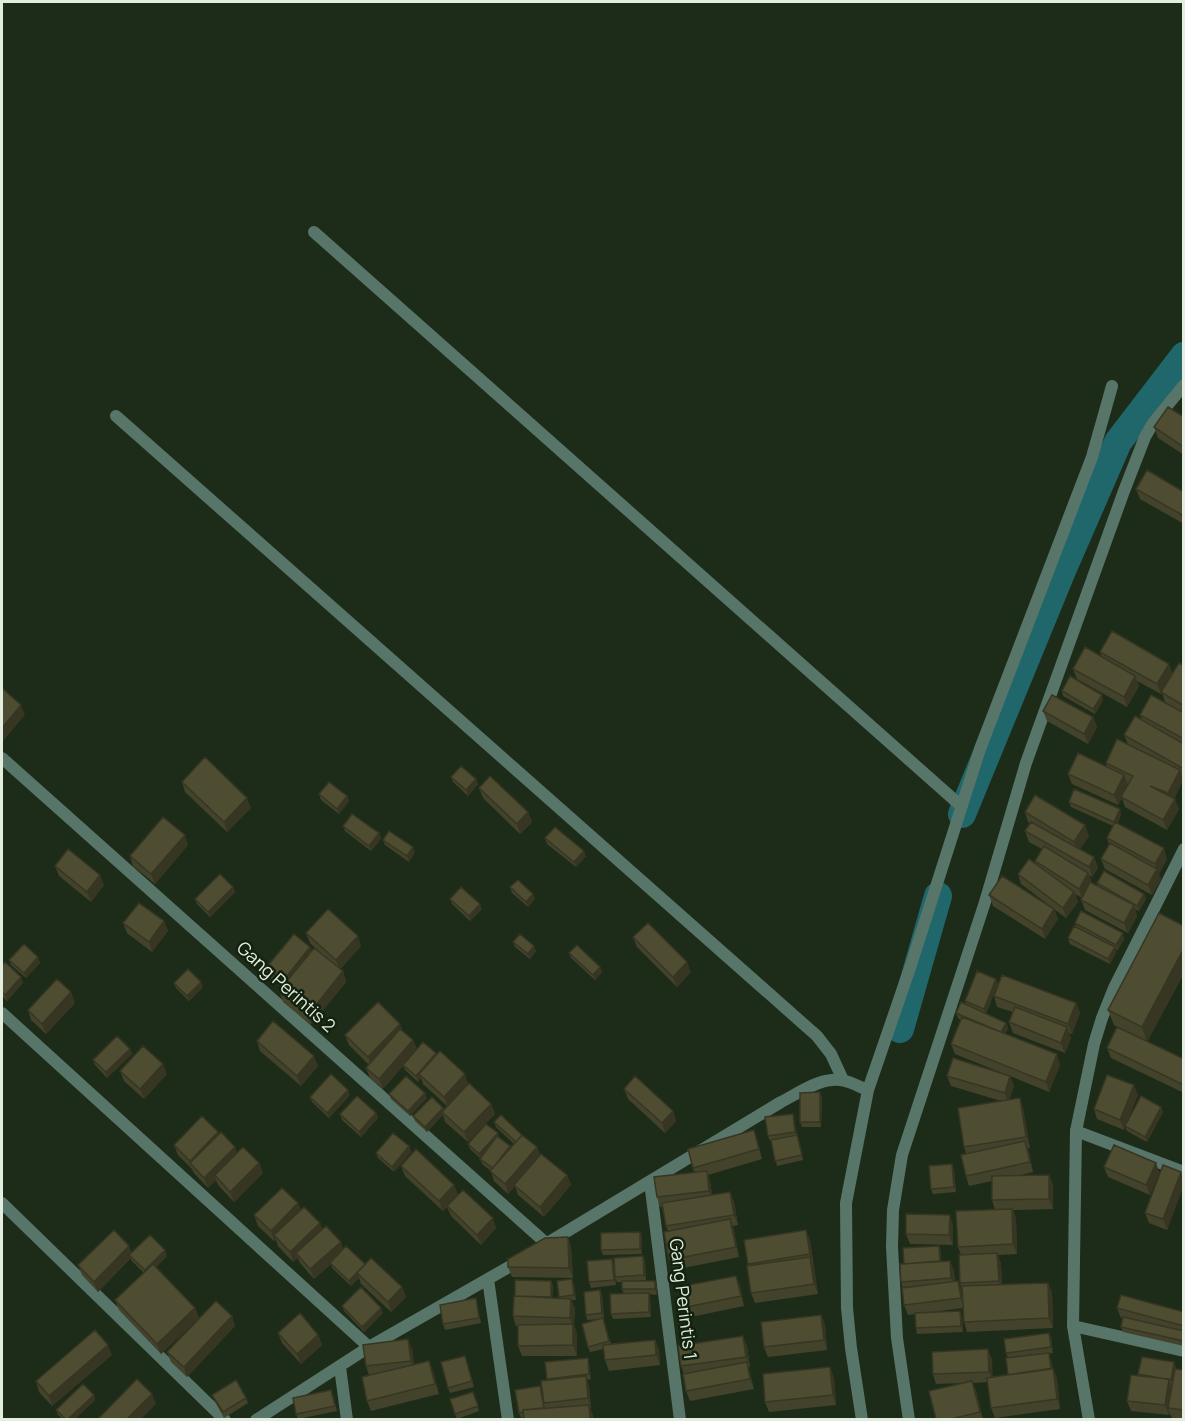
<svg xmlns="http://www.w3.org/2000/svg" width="1185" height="1421" viewBox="0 0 1185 1421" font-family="Manrope,sans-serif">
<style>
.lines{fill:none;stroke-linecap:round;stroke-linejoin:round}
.canal{stroke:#20676b;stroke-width:28}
.minor{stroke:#58756a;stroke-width:12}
.tertiary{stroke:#58756a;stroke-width:12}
.wall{fill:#43422b}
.shaded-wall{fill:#373623}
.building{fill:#4e4d32;stroke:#373623;stroke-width:1.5}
.labels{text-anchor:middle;stroke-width:5;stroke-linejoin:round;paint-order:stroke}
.street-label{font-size:18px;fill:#e3ede0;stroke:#13220e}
</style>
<rect width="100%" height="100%" fill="#1d2c18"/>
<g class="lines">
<!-- canal -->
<path class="canal" d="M962,814L1061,573L1118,442L1184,356
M900,1029L938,896"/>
<!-- minor -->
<path class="minor" d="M314,232L960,805
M116,416L817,1036L831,1054L843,1080
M2,758L547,1244
M2,1013L369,1347
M868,1090L911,965L980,749L1092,457L1112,386
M1076,1131L1184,1172
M650,1182L680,1420
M2,1203L225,1420
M546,1244L781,1102C799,1093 823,1075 845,1081C853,1083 860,1087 868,1090L846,1203L847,1308L851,1348L862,1420
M488,1279L508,1420
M1073,1326L1184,1351
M340,1367L347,1420
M256,1420L369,1347L521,1260
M909,1420L897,1338L892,1247L893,1210L902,1155L985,902L1026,763L1124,491L1145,437L1153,423L1184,385"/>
<!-- tertiary -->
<path class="tertiary" d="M1089,1420L1073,1326L1076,1131L1094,1044L1102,1018L1114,988L1184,849"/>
</g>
<!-- wall -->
<path class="wall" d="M1184,417V455L1158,438L1154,427Z
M1136,489L1184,492V524L1140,499Z
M1100,652L1173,673L1184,666V777L1182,776L1183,780L1174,799L1179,809L1167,830L1125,807L1122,798L1118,805L1072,784L1068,774L1107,767L1106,763L1128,744L1124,735L1142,720L1140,715L1165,702L1162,693L1161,694L1137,681L1139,686L1127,707L1077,679L1073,669L1102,657Z
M1062,691L1103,700L1095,714L1063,696Z
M1043,711L1093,717L1097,727L1088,744L1047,721Z
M451,777L476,779L478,784L468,796L453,782Z
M182,782L251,808L227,832L185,792Z
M479,788L528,812L532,822L520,834L483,798Z
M319,794L347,796L349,801L339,814L321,800Z
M1069,802L1121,814L1118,823L1167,859L1159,874L1161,879L1152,895L1105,869L1101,859L1109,844L1107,838L1113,826L1071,807Z
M1025,812L1089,836L1080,849L1094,857L1098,868L1092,877L1089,875L1092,883L1098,886L1097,883L1144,894L1146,899L1139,911L1135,909L1137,916L1128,933L1085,910L1081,900L1082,898L1075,894L1078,902L1066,918L1021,884L1018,874L1035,864V861L1042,849L1029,842L1025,831L1030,823L1028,822Z
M343,826L379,833L381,839L371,851L345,831Z
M545,838L586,856L576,867L547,844Z
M383,840L415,852L409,862L385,845Z
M188,845L155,884L133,866L130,856Z
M55,866L104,885L91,902L59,876Z
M233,887L235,892L210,917L197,904L195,899Z
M510,887L533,894L535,899L528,907L512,893Z
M989,895L1054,909L1058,919L1045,939L993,906Z
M450,899L482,909L470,921L452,904Z
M164,921L168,931L152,952L127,933L123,923Z
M1075,923L1124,939L1118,950L1115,949L1116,952L1110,964L1070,944L1068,938L1076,927Z
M1184,926V973L1147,1042L1184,1059V1093L1111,1058L1107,1048L1130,1033L1114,1025L1108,1010Z
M306,933L361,946L340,969L343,971L346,982L311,1025L283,1002L279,991L282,988L270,978L266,968L310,947L312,951L326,958L310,943Z
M633,937L691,972L677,987L637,947Z
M513,942L536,951L530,959L515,947Z
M569,953L600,967L602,972L595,980L571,958Z
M38,957L40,963L26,978L11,965L9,960Z
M2,965L23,983L7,1001L2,996Z
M996,979L998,984L986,1013L1006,1023L1008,1028L1005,1034L1060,1065L1049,1092L1010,1076L1014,1086L1009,1100L1020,1098L1023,1108L1030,1148H1028L1033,1172L1017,1176L1049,1175L1053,1185V1209L1013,1210L1016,1219L1017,1254L998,1255L1001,1264L1002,1284L1048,1283L1052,1293L1053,1328L967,1332L964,1322L963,1308L932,1312L960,1311L962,1316L963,1332L917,1334L916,1328L915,1314L908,1315L904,1305L903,1288L901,1282L904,1264L939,1246L941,1251V1261H950L954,1271L955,1281L962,1292L960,1283L961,1255L958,1247L995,1210L992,1200V1181L969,1186L966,1176V1154L964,1147L1001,1101L951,1086L947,1076L1002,1073L955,1054L951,1044L961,1020L958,1018L956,1013L966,1004L965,1001Z
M174,983L203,987L189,1001L176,988Z
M994,996L1076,1003L1080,1013L1072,1034L1069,1033L1071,1038L1065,1053L1013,1033L1009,1022L1013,1012L997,1007Z
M75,1003L46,1034L31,1020L28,1010Z
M400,1024L402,1031L413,1040L417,1049L436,1053L437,1055L491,1104L495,1114L468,1142L445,1122L443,1115L427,1132L415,1121L413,1116L444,1109L447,1106L423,1084L421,1078L418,1082L405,1070L403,1066L383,1089L370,1078L366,1068L369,1065L349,1045L345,1035Z
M257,1041L318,1066L301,1086L260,1051Z
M130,1049L132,1054L107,1078L95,1065L93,1060Z
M120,1071L167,1074L144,1099L124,1081Z
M624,1089L673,1111L676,1121L665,1133L628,1099Z
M389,1094L427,1098L410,1116L391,1099Z
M350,1095L329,1118L312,1102L310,1097Z
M1138,1095L1126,1123L1161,1107L1163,1112L1147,1142L1127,1131L1125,1126L1124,1130L1097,1119L1094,1109Z
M822,1098L821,1127H802L800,1122Z
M376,1113L378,1118L361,1137L342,1120L340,1114Z
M794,1119L797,1135L799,1140L803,1160L777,1166L771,1141H770L768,1136Z
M494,1122L522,1135L537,1147L540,1155L567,1175L571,1185L544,1217L518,1195L515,1186L508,1194L494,1181L491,1171L482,1164L480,1158L470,1149L468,1144L498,1133L499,1138L511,1148L514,1144L496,1127Z
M219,1134L238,1153L259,1163L263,1173L234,1202L218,1185L216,1180L208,1188L194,1173L192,1169L178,1155L174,1145Z
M757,1140L762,1159L708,1175L710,1181L712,1195L730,1192L734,1202L738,1225L733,1226L739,1257L673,1270L669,1260L668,1231L666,1226L663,1207H660L657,1197L694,1172L693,1168Z
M409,1146L411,1152L394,1172L378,1158L376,1153Z
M1156,1163L1159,1173L1150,1195L1108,1177L1104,1167Z
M952,1164L954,1169L956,1192L933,1194L931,1189Z
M401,1166L454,1185L458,1195L496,1228L481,1245L451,1216L447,1207L443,1211L405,1176Z
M1184,1179V1184L1167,1230L1149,1223L1145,1213Z
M298,1203L301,1210L322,1230L341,1242L343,1249L365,1264L402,1287L406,1297L391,1312L361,1284L359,1278L351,1286L332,1268L331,1264L314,1279L300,1263L298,1258L293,1262L278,1246L276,1240L274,1241L258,1226L254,1215Z
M953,1225V1245L910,1244L906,1234Z
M806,1230L810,1240L818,1294L755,1303L751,1293L748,1264Z
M640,1232L642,1237V1254L603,1255L601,1250Z
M568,1237L571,1247L573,1278L512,1277L508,1267Z
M132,1253L167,1256L156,1267L195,1308L199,1318L161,1354L119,1310L115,1300L144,1273L131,1260V1258L98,1292L82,1275L78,1265Z
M643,1256L645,1261L646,1280L636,1281L657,1286V1295L649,1294L650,1298L651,1317L613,1319L611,1314L624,1294L622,1289V1282H617L615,1277Z
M612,1259L614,1264L616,1285L591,1288L589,1282Z
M736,1276L740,1286L744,1306L686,1318L682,1308Z
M551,1281L553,1286L552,1298L559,1299V1297L574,1284L576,1300H571L575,1309L574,1325L577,1334V1356H522L518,1346V1326H516L513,1316L514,1296Z
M600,1290L602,1295L604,1318H603L611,1344L655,1340L659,1350L660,1365L609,1371L605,1360L604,1349L590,1352L588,1347L600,1319L587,1320L586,1315Z
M476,1298L481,1323L445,1330L443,1324Z
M342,1306L383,1313L364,1332L344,1311Z
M1117,1308L1184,1312V1346L1123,1332L1121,1327L1123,1318H1121Z
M821,1315L825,1325L827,1350L768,1357L764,1347Z
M232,1316L235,1326L187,1377L171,1362L167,1352Z
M278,1333L318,1335L322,1345L301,1364L282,1343Z
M1049,1333L1051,1338L1053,1353L1026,1356L1051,1359L1052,1368L1057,1378L1060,1409L995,1418L991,1408L988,1382L973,1383L976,1391L983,1419H936L962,1383L936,1384L933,1374L992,1359V1377L1008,1375V1358L1006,1353Z
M747,1346L750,1367H748L754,1389L690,1401L686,1391L684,1374L681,1366Z
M412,1349L414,1364L429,1361L433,1371L439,1394L371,1411L367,1401L369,1375L366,1366Z
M112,1355L52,1406L39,1392L36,1381Z
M465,1356L474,1387L450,1393L448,1388Z
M588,1358L589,1363L591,1379L587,1380L589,1386L591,1408H590L593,1419H524V1417L521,1418L519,1413L542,1391L543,1401L547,1379Z
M1176,1367V1369L1184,1370V1419L1172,1418L1169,1412V1415L1131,1411L1127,1401L1139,1376L1138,1374Z
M834,1377L836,1405L769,1412L765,1402Z
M473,1392L479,1411L457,1419L455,1414Z
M94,1395L95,1400L75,1419H63L58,1415L56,1410Z
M212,1395L246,1398L248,1403L224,1418L214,1400Z
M333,1395L337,1411L298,1419L296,1414Z"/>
<!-- shaded-wall -->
<path class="shaded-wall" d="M1169,664L1173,674L1161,694L1157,684Z
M1135,676L1139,686L1127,707L1124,697Z
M1102,695L1103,700L1095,714L1093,709Z
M21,705L25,715L2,742V728Z
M1093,717L1097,727L1088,744L1084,734Z
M1180,770L1183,780L1172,804L1168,793Z
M1124,775L1128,785L1118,805L1114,795Z
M476,779L478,784L468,796L466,790Z
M347,796L349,801L339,814L337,809Z
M247,798L251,808L227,832L224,822Z
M1175,799L1179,809L1167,830L1163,820Z
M1120,809L1121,814L1116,827L1114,822Z
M528,812L532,822L520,834L517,824Z
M1085,825L1089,836L1078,852L1074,842Z
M379,833L381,839L371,851L369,846Z
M185,835L188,845L155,884L151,874Z
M413,847L415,852L409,862L407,856Z
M1164,848L1167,859L1159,874L1161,879L1152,895L1148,885L1157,869L1155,864Z
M584,851L586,856L576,867L574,862Z
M1094,857L1098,868L1092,877L1089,867Z
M1088,873L1092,883L1082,899L1079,889Z
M100,875L104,885L91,902L87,892Z
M233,887L235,892L210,917L208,912Z
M1074,892L1078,902L1066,918L1063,908Z
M533,894L535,899L528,907L526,902Z
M1144,894L1146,899L1139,911L1137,906Z
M480,904L482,909L470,921L469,916Z
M1134,905L1137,916L1128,933L1124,923Z
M1054,909L1058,919L1045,939L1042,929Z
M164,921L168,931L152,952L149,942Z
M1123,933L1124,939L1118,950L1116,945Z
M358,936L361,946L340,970L336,960Z
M534,946L536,951L530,959L528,954Z
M310,947L314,957L286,992L283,981Z
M1115,947L1116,952L1110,964L1108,959Z
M1184,948V973L1147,1042L1142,1027Z
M38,957L40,963L26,978L24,973Z
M687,962L691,972L677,987L673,977Z
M600,967L602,972L595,980L593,975Z
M343,971L346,982L311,1025L308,1015Z
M21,977L23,983L7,1001L5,995Z
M996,979L998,984L986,1014L984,1009Z
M201,982L203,987L189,1001L187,996Z
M71,992L75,1003L46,1034L42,1024Z
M1076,1003L1080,1013L1072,1034L1068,1024Z
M1006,1023L1008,1028L1002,1039L1000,1034Z
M400,1024L404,1035L372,1067L368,1057Z
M1067,1027L1071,1038L1065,1053L1061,1043Z
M413,1040L417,1050L383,1089L379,1079Z
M130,1049L132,1054L107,1078L106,1072Z
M436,1053L438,1058L419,1074L421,1078L418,1082L416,1076Z
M1057,1054L1060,1065L1049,1092L1046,1082Z
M314,1056L318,1066L301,1086L297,1076Z
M163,1064L167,1074L144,1099L140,1089Z
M465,1074L468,1084L448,1107L444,1097Z
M1010,1076L1014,1086L1008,1103L1005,1093Z
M1134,1085L1138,1095L1124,1130L1120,1120Z
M348,1090L350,1095L329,1118L327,1113Z
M820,1092L822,1098L821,1127L820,1122Z
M425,1093L427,1098L410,1116L408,1111Z
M1020,1098L1023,1108L1030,1148L1026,1137Z
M491,1104L495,1114L468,1142L464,1132Z
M1161,1107L1163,1112L1147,1142L1145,1137Z
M443,1108L445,1113L442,1112L443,1115L427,1132L425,1127Z
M673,1111L676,1121L665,1133L662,1123Z
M376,1113L378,1118L361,1137L359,1132Z
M793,1114L794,1119L797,1137L795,1132Z
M218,1132L222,1142L192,1165L190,1161Z
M498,1133L499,1139L481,1159L479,1154Z
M1025,1141L1029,1151L1033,1172L1030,1162Z
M409,1146L411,1152L394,1172L392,1167Z
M235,1147L239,1157L215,1175L216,1180L208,1188L204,1178Z
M537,1147L541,1158L508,1194L505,1184Z
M259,1163L263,1173L234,1202L230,1192Z
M1156,1163L1159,1173L1150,1195L1146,1185Z
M952,1164L954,1169L956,1192L954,1187Z
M707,1171L710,1181L713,1201L709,1191Z
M1181,1172L1184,1179V1184L1167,1230L1163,1219Z
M567,1175L571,1185L544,1217L540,1207Z
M1049,1175L1053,1185V1209L1049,1199Z
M454,1185L458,1195L443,1211L439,1201Z
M730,1192L734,1202L738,1225L734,1215Z
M298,1203L302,1213L274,1235L276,1240L274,1241L271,1231Z
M1012,1209L1016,1219L1017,1254L1013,1244Z
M950,1215L953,1225V1245L949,1235Z
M493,1218L496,1228L481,1245L477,1235Z
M730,1219L734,1230L739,1257L736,1247Z
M320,1223L324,1233L296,1253L298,1258L293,1262L290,1252Z
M806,1230L810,1240L813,1264L810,1254Z
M640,1232L642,1237V1254L640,1249Z
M568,1237L571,1247L573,1278L569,1268Z
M341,1242L344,1253L314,1279L310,1269Z
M129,1246L133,1256L129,1255L131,1258L98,1292L94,1282Z
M939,1246L941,1251V1267L940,1262Z
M165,1250L167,1256L147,1276L145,1270Z
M997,1253L1001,1264L1002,1292L999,1281Z
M643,1256L645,1261L646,1280L644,1275Z
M810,1257L814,1267L818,1294L814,1284Z
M612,1259L614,1264L616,1285L614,1280Z
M950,1261L954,1271L955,1288L951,1278Z
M365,1264L357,1273L359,1278L351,1286L349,1281Z
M736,1276L740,1286L744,1306L741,1296Z
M572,1279L574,1284L576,1300L574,1295Z
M551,1281L553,1286L552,1302L551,1297Z
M655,1281L657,1286V1295L655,1289Z
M958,1281L962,1291L964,1308L961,1298Z
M1048,1283L1052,1293L1053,1328L1049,1318Z
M402,1287L406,1297L391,1312L388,1302Z
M600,1290L602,1295L604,1318L602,1313Z
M649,1293L650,1298L651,1317L649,1312Z
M571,1299L575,1309L574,1325L577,1334V1356L573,1345V1328L570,1318Z
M195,1308L199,1318L161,1354L157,1344Z
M381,1308L383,1313L364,1332L362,1327Z
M960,1311L962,1316L963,1332L961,1326Z
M821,1315L825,1325L827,1350L824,1340Z
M232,1316L235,1326L187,1377L184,1367Z
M1049,1333L1051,1338L1053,1353L1051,1347Z
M318,1335L322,1345L301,1364L297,1354Z
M743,1336L747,1346L750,1367L746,1357Z
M408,1339L412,1349L415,1371L411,1361Z
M655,1340L659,1350L660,1365L656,1355Z
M108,1345L112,1355L52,1406L49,1396Z
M988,1349L992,1359L993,1382L989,1372Z
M588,1358L589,1363L591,1379L589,1374Z
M429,1361L433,1371L439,1394L435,1384Z
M747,1362L750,1372L754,1389L750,1379Z
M1174,1362L1176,1367L1173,1385L1171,1380Z
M830,1367L834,1377L836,1405L833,1395Z
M1053,1368L1057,1378L1060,1409L1057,1399Z
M586,1376L589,1386L591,1408L588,1398Z
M1169,1379L1172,1389L1168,1408L1169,1412V1415L1165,1405Z
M972,1381L976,1391L983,1419L980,1412Z
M152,1394L156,1404L141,1419H127Z
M94,1395L95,1400L75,1419H68Z
M589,1405L593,1415V1419H590Z"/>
<!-- building -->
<path class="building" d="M1168,407L1184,417V447L1154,427Z
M1147,470L1184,492V516L1136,489Z
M1112,631L1169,664L1157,684L1100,652Z
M1085,647L1135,676L1124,697L1073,669Z
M1179,663L1184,666V706L1161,692Z
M1070,676L1102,695L1093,709L1062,691Z
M2,688L21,705L2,728Z
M1052,695L1093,717L1084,734L1043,711Z
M1151,695L1184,713V739L1140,715Z
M1135,716L1184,744V769L1124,735Z
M1117,739L1180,770L1168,793L1150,786L1175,799L1163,820L1121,797L1133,776L1106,763Z
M1078,753L1124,775L1114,795L1068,774Z
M205,757L247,798L224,822L182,782Z
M461,766L476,779L466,790L451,777Z
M490,776L528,812L517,824L479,788Z
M329,782L347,796L337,809L319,794Z
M1074,789L1120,809L1114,822L1069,802Z
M1035,795L1085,825L1074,842L1025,812Z
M352,814L379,833L369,846L343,826Z
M163,817L185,835L151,874L130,856Z
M1031,822L1094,857L1089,867L1025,831Z
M1115,822L1164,848L1155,864L1107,838Z
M555,827L584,851L574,862L545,838Z
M389,831L413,847L407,856L383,840Z
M1110,843L1157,869L1148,885L1101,859Z
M1044,846L1088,873L1079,889L1035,861Z
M68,849L100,875L87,892L55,866Z
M1029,859L1074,892L1063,908L1018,874Z
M1104,871L1144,894L1137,906L1097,883Z
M220,874L233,887L208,912L195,899Z
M1002,876L1054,909L1042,929L989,895Z
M518,880L533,894L526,902L510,887Z
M1090,882L1134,905L1124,923L1081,900Z
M461,887L480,904L469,916L450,899Z
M139,903L164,921L149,942L123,923Z
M328,909L358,936L336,960L306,933Z
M1081,911L1123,933L1116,945L1075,923Z
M1159,913L1184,926V948L1142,1027L1108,1010Z
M648,923L687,962L673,977L633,937Z
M1074,926L1115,947L1108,959L1068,938Z
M294,934L310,947L283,981L266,968Z
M520,934L534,946L528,954L513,942Z
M24,944L38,957L24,973L9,960Z
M577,945L600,967L593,975L569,953Z
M314,948L343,971L308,1015L279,991Z
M5,962L21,977L5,995L2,992V965Z
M188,969L201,982L187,996L174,983Z
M977,971L996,979L984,1009L965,1001Z
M1002,975L1076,1003L1068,1024L994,996Z
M57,979L71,992L42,1024L28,1010Z
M378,1002L400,1024L368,1057L345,1035Z
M961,1002L1006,1023L1001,1032L956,1013Z
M1015,1007L1067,1027L1061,1043L1009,1022Z
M962,1017L1057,1054L1046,1082L951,1044Z
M273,1021L314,1056L297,1076L257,1041Z
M1117,1027L1184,1059V1085L1107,1048Z
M400,1029L413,1040L379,1079L366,1068Z
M117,1036L130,1049L106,1072L93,1060Z
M423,1042L436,1053L416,1076L403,1065Z
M143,1046L163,1064L140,1089L120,1071Z
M440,1051L465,1074L444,1097L419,1074Z
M953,1058L1010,1076L1005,1093L947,1076Z
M331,1074L348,1090L327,1113L310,1097Z
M1107,1075L1134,1085L1120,1120L1094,1109Z
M406,1076L425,1093L408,1111L389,1094Z
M635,1076L673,1111L662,1123L624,1089Z
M469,1083L491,1104L464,1132L442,1112Z
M820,1092V1122H800V1093Z
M357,1096L376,1113L359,1132L340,1114Z
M1141,1096L1161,1107L1145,1137L1125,1126Z
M432,1097L443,1108L425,1127L413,1116Z
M1020,1098L1026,1137L964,1147L958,1108Z
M793,1114L795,1132L768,1136L765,1117Z
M501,1115L522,1135L516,1142L494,1122Z
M202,1116L218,1132L190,1161L174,1145Z
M486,1124L498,1133L479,1154L468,1144Z
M754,1130L759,1149L693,1168L688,1149Z
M221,1132L235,1147L204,1178L190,1163Z
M393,1133L409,1146L392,1167L376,1153Z
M522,1135L537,1147L505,1184L490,1171Z
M797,1135L802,1155L775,1161L771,1140Z
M497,1136L510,1146L493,1168L480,1159Z
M1025,1141L1030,1162L966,1176L961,1155Z
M1114,1145L1156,1163L1146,1185L1104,1167Z
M243,1147L259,1163L230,1192L215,1175Z
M416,1149L454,1185L439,1201L401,1166Z
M541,1154L567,1175L540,1207L514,1185Z
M952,1164L954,1187L931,1189L929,1166Z
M1163,1165L1181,1172L1163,1219L1145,1213Z
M707,1171L709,1191L657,1197L654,1177Z
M1049,1175V1199L992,1200V1176Z
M282,1188L298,1203L271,1231L254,1215Z
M463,1190L493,1218L477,1235L447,1206Z
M730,1192L734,1215L666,1226L662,1203Z
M304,1207L320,1223L290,1252L274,1235Z
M1012,1209L1013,1244L958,1247L956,1211Z
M906,1214L950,1215L949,1235L906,1234Z
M730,1219L736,1247L669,1260L664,1232Z
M326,1226L341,1242L310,1269L296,1253Z
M114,1230L129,1246L94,1282L78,1265Z
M806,1230L810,1254L748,1264L744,1240Z
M640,1232V1249L601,1250V1233Z
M150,1235L165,1250L145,1270L129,1255Z
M568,1237L569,1268L508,1267V1259L545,1238Z
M346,1246L365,1264L349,1281L330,1263Z
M939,1246L940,1261L904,1264L903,1248Z
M997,1253L999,1281L960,1283L959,1255Z
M643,1256L644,1275L615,1277L614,1258Z
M810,1257L814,1284L751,1293L747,1266Z
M371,1258L402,1287L388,1302L357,1273Z
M612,1259L614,1280L589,1282L587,1261Z
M950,1261L951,1278L901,1282L900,1264Z
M153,1264L195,1308L157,1344L115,1300Z
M736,1276L741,1296L682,1308L678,1287Z
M572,1279L574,1295L559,1297L557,1281Z
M515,1280L551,1281V1297L515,1296Z
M622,1281H655V1289H622Z
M958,1281L961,1298L904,1305L902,1288Z
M1048,1283L1049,1318L964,1322L962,1286Z
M361,1287L381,1308L362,1327L342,1306Z
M600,1290L602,1313L586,1315L584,1292Z
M649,1293V1312L611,1314L610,1294Z
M1121,1295L1184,1312V1326L1117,1308Z
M514,1296L571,1299L570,1318L513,1316Z
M476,1298L479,1318L443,1324L440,1305Z
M216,1301L232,1316L184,1367L167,1352Z
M960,1311L961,1326L916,1328L915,1313Z
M300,1313L318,1335L297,1354L278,1333Z
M821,1315L824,1340L764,1347L761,1322Z
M1123,1317L1184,1331V1341L1121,1327Z
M603,1318L609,1341L588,1347L582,1324Z
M573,1324V1345L518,1346V1325Z
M95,1330L108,1345L49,1396L36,1381Z
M1049,1333L1051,1347L1006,1353L1004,1339Z
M743,1336L746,1357L681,1366L678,1346Z
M408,1339L411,1361L366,1366L363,1345Z
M655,1340L656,1355L605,1360L603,1345Z
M988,1349L989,1372L933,1374L932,1352Z
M1049,1353L1051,1369L1008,1375L1006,1358Z
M465,1356L472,1381L448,1388L441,1362Z
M1142,1357L1174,1362L1171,1380L1138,1374Z
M588,1358L589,1374L547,1379L545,1362Z
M429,1361L435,1384L367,1401L362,1377Z
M747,1362L750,1379L686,1391L683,1374Z
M830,1367L833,1395L765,1402L763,1374Z
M1053,1368L1057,1399L991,1408L987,1378Z
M1175,1369L1184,1370V1410L1168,1408Z
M1131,1375L1169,1379L1165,1405L1127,1401Z
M586,1376L588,1398L544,1403L541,1381Z
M137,1379L152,1394L127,1419H98Z
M236,1380L246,1398L223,1412L212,1395Z
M972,1381L980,1412L951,1419H936L929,1391Z
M83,1384L94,1395L68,1419H66L56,1410Z
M540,1386L544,1408L523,1410V1412L519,1413L515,1390Z
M331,1390L335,1406L296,1414L293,1398Z
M473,1392L478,1406L455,1414L450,1399Z
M589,1405L590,1419H524L523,1410Z"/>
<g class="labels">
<!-- street labels -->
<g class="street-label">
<text transform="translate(286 987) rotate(42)" y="6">Gang Perintis 2</text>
<text transform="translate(683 1299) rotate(83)" y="6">Gang Perintis 1</text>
</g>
</g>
<!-- border -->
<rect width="1185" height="1421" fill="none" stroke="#e3ede0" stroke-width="6"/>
</svg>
